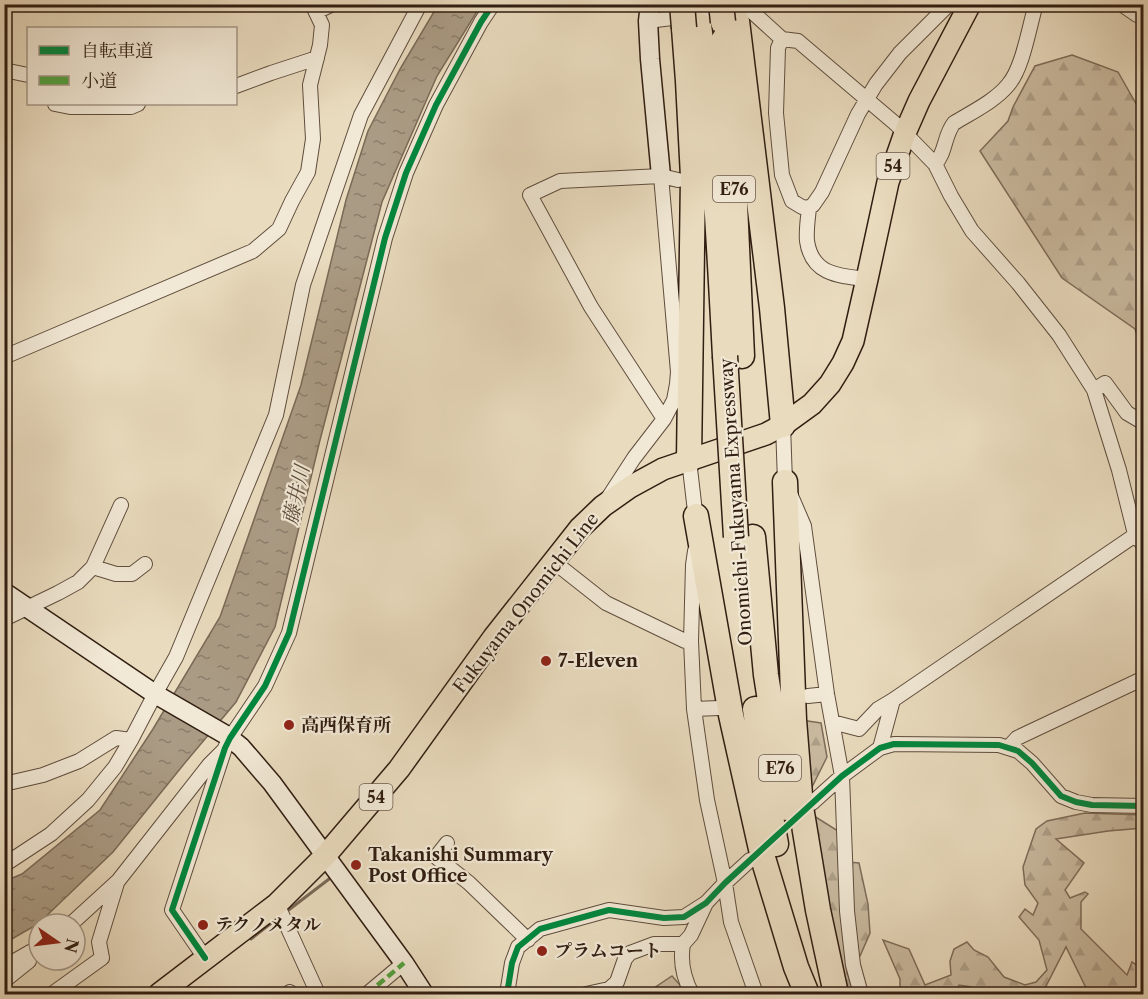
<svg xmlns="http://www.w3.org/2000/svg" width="1148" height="999" viewBox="0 0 1148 999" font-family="'Libre Caslon Text','Noto Serif JP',serif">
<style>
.forest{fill:url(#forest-firs);stroke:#7e6c5a;stroke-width:1.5}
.water{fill:url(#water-ripples);stroke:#7a6956;stroke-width:1.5}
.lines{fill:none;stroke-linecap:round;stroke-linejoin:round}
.stream{stroke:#7a6956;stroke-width:3}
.street-tunnel{stroke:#c4b59c;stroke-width:14;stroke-dasharray:14 7;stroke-linecap:butt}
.street-casing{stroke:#5f4d3d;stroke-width:16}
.secondary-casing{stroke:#311e12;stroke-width:21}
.primary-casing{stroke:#311e12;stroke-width:24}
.highway-casing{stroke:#311e12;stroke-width:27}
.street{stroke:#f1e8d5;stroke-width:14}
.secondary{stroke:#f1e8d5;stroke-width:18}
.primary{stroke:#e9dbbe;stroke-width:21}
.highway{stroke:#e9dbbe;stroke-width:24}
.highway-bridge-casing{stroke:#311e12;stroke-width:27;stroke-linecap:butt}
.highway-bridge{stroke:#e9dbbe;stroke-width:24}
.quiet{stroke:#52a23f;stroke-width:4.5;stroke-dasharray:9 4.5;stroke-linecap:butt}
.cycleway-casing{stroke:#f1e8d5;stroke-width:10}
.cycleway{stroke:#00873e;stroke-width:6}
.poi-dot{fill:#8f2418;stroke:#f1e8d5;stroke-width:2}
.labels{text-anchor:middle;stroke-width:4.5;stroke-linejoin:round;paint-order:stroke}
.shield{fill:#f1e8d5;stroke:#6b5b4c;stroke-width:1.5}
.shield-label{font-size:16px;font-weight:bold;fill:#311e12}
.street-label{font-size:18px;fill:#311e12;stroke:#f1e8d5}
.poi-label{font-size:18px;font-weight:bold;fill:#311e12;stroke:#f1e8d5;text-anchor:start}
.water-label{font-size:20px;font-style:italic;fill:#5b4a3a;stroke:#f1e8d5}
</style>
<defs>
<pattern id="forest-firs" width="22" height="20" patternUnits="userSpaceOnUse" patternTransform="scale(1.5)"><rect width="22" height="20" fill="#cabba1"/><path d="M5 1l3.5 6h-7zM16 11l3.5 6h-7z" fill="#aea08a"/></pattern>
<pattern id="water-ripples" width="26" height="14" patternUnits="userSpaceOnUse" patternTransform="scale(1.5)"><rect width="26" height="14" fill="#aa9b84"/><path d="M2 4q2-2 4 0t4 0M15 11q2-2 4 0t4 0" fill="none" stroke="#8b7e6b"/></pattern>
</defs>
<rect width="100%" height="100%" fill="#e9dbbe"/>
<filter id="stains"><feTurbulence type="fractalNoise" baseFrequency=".00333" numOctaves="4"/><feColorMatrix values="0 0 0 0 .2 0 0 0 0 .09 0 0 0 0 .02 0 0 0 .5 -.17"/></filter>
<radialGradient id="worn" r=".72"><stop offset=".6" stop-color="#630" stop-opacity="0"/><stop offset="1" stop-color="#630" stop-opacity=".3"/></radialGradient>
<!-- forest -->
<path class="forest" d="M1072,55L1118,72L1143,116V353L1135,329L1062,278L980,151L1008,121L1013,107L1035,66Z
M801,720L821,723L827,757L810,791Z
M1085,813L1143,815V828L1108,831L1056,839L1084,863L1065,890L1070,898L1085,892L1088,894L1081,902V929L1127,975L1132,962L1142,969H1143V994H1089L1066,947L1042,994H972L971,987L959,985L956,994H900V979L883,940L909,949L925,985L951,975L950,961L954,949L967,942L974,950L988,957L1004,977L1025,985L1036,982L1047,970L1039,940L1019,917L1025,909L1033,915L1038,903L1025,885L1023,867L1036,829L1047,821Z
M814,816L838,831L843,928L847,973L855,994H845L842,985Z
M848,862L859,863L868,904L870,933L860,956H855Z
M672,976L688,994H645Z"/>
<!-- water -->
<path class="water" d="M438,5H481L437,76L382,202L320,440L275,627L236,702L184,764L113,852L38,924L5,943V881L22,874L100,810L153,729L220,617L301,385L346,200L368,131L400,69Z"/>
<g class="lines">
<!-- stream -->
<path class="stream" d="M286,912L333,876
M251,939L279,917"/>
<!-- street-tunnel -->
<path class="street-tunnel" d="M772,840L804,811"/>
<defs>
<path id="street" d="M747,4L748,8L782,39L798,41L897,125L935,164L951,196L972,231L1018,283L1059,335L1094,390L1119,470L1135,534L1144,546
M1121,4L1137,15L1144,16
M316,12L333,4
M648,21L728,11
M782,39L778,48L776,113L782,175L792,201L802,207L809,208L813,205L822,192L858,114L876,84L900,53L949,4
M4,70L28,75
M236,86L271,73L317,58
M55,104L70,107H131L138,104
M935,164C946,153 944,135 954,123C972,112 995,101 1008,85C1023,68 1029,27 1036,4
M809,208C808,218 806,230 807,241C812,275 839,276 867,279
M4,357L253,251L279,229L292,201L308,172L313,139L310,85L320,45L322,25L312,4
M1094,390L1105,383L1127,413L1144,423
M664,419L591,307L530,195L560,181L661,176L678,180
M783,425L785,482L804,526L827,694L842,776L847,911L853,965L861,994
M689,460L696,520
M608,498L634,458L664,419L674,400L677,384L678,372L661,176
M695,551L693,565L691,641L694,709L707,800L725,883L731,922L756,994
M554,562L606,603L685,641H691
M93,567L116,574H132L145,564
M4,619L58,593L78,582L93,567L121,505
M808,696L827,694
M694,709L719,708
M832,722L859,729L878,709L893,700L1144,529
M880,748L893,700
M1008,748L1017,738L1144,678
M4,784L43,775L79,761L116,738L131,740
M812,803L842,776L880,748L894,744L999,745L1018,751L1032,763L1061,796L1076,802L1092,805L1144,806
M447,843L436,857L469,883L528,940
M4,865L51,834L88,800L115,767L131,740L155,694L176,657L276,415L303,285L361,115L420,4
M277,904L318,994
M71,924L118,881L209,765L224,750
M683,944C680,961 684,979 692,994
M205,958L172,910L225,748L230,738L265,686L289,633L385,238L406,173L436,105L481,22L493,4
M4,967L39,947
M4,981L29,961L30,952
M52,994L102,958L99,942L117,883
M287,994L290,992
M367,994L404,963
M507,994L512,963L518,947L540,929L609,910L664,918L684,917L706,903L725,883L750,860
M586,994L609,989L617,982L625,959L630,953L654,944H683L691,935L706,903"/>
<path id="secondary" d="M650,4L648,21L650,59L661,176
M4,592L155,694L226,735L241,747L272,783L404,963L424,994"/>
<path id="primary" d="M159,994L277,904L325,856L399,769L494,637L580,528L603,506L630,487L663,469L766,434L783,425L812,404L830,384L843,363L853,341L867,279L888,182L905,133L919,101L970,4"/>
<path id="highway" d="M737,21L772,308L783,425
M699,25C714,135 719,245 725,356
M684,28L688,81L693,177L689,460
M724,39L732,139L742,356
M785,482L794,720L801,807L818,910L836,994
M696,516L731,715L763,858L796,967L807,994
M753,537L766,675L787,808
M755,709L770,812L776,844"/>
</defs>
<!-- street casing -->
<use href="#street" class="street-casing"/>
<!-- secondary casing -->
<use href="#secondary" class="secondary-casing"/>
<!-- primary casing -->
<use href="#primary" class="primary-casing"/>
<!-- highway casing -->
<use href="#highway" class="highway-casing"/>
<!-- street -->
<use href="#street" class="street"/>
<!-- secondary -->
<use href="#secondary" class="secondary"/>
<!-- primary -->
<use href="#primary" class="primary"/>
<!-- highway -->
<use href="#highway" class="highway"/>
<defs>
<path id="highway-bridge" d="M682,4L684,28
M721,4L723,22
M725,356L736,537"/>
</defs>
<!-- highway-bridge casing -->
<use href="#highway-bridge" class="highway-bridge-casing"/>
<!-- highway-bridge -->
<use href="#highway-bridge" class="highway-bridge"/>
<!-- quiet -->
<path class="quiet" d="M367,994L404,963"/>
<defs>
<path id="cycleway" d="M205,958L172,910L225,748L230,738L265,686L289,633L385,238L406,173L436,105L481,22L493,4
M507,994L512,963L518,947L540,929L609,910L664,918L684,917L706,903L725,883L842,776L880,748L894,744L999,745L1018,751L1032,763L1061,796L1076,802L1092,805L1144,806"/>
</defs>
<!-- cycleway casing -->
<use href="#cycleway" class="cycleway-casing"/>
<!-- cycleway -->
<use href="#cycleway" class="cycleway"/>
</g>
<!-- markers -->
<g class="poi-dot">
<circle cx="546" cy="661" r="6"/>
<circle cx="289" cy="725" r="6"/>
<circle cx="356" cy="865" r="6"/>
<circle cx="203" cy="925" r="6"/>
<circle cx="542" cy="951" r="6"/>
</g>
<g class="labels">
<!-- shield labels -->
<g class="shield">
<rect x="876.5" y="153" width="33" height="26" rx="4.5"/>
<rect x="713" y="176" width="42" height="26" rx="4.5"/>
<rect x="759" y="755" width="42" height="26" rx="4.5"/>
<rect x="359.5" y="784" width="33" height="26" rx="4.5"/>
</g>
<g class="shield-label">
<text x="893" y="172">54</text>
<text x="734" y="195">E76</text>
<text x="780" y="774">E76</text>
<text x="376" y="803">54</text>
</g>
<!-- street labels -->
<g class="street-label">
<text transform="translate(736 502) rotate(-94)" y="6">Onomichi-Fukuyama Expressway</text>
<text transform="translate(526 603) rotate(-52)" y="6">Fukuyama Onomichi Line</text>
</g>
<!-- poi labels -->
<g class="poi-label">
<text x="558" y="667">7-Eleven</text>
<text x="301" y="731">高西保育所</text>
<text x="368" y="861">Takanishi Summary<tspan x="368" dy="21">Post Office</tspan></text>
<text x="215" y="931">テクノメタル</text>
<text x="554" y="957">プラムコート</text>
</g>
<!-- water labels -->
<g class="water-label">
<text transform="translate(296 495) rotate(-78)" y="7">藤井川</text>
</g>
</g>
<!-- margin -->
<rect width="1148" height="999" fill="none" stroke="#e9dbbe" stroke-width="24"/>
<rect x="6" y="6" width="1136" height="987" fill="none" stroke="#311e12" stroke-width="3"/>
<rect x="12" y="12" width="1124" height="975" fill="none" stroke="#311e12" stroke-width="1.5"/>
<!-- legend -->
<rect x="27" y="27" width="210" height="78" fill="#f1e8d5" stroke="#a49787" stroke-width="1.5"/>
<rect x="39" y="46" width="30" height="9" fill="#00873e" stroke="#a49787" stroke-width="1.5"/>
<text x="81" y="57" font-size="18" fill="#311e12">自転車道</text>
<rect x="39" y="76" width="30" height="9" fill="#52a23f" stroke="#a49787" stroke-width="1.5"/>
<text x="81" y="87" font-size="18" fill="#311e12">小道</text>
<!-- north arrow -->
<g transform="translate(57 942) rotate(104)"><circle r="28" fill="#f1e8d5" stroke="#a49787" stroke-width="1.5"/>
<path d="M0-4.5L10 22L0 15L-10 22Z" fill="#8f2418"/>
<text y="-9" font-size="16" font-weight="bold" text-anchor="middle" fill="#311e12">N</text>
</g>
<rect width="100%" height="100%" filter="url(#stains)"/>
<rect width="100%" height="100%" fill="url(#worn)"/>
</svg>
